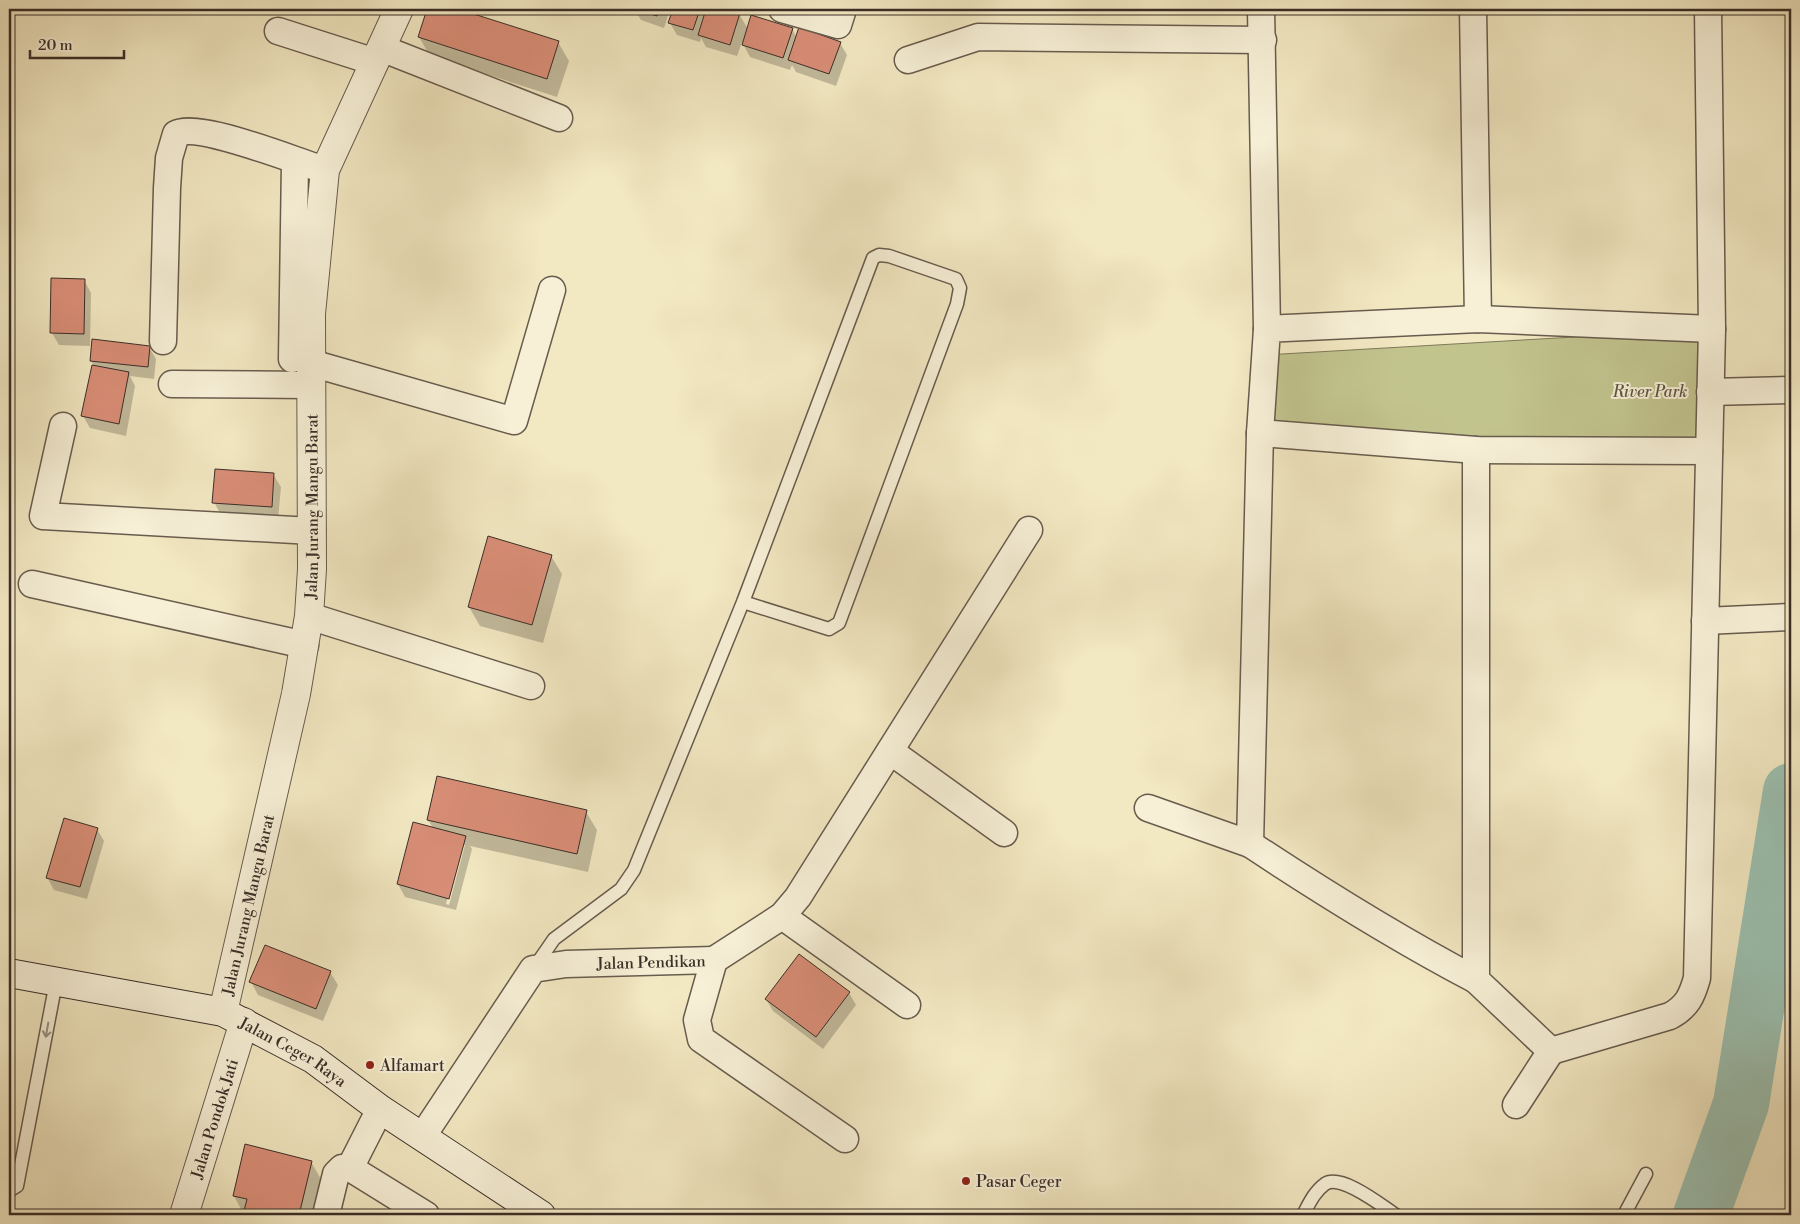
<svg xmlns="http://www.w3.org/2000/svg" width="1800" height="1224" viewBox="0 0 1800 1224" font-family="'Libre Bodoni',serif">
<style>
.green{fill:#c2c48e;stroke:#7e795b}
.shadow{fill:#0003;fill-rule:evenodd}
.lines{fill:none;stroke-linecap:round;stroke-linejoin:round}
.river{stroke:#9cc0b0;stroke-width:56}
.building{fill:#d98e77;stroke:#3a2e28}
.service-casing{stroke:#685c4e;stroke-width:15}
.minor-casing{stroke:#685c4e;stroke-width:29}
.tertiary-casing{stroke:#685c4e;stroke-width:30}
.secondary-casing{stroke:#3a2e28;stroke-width:30}
.service{stroke:#f7f0d7;stroke-width:12}
.minor{stroke:#f7f0d7;stroke-width:26}
.tertiary{stroke:#f7f0d7;stroke-width:28}
.secondary{stroke:#f7f0d7;stroke-width:28}
.oneway{stroke:#988f80}
.poi-dot{fill:#8f2418;stroke:#f7f0d7;stroke-width:2}
.labels{text-anchor:middle;stroke-width:4;stroke-linejoin:round;paint-order:stroke}
.park-label{font-size:16px;font-style:italic;fill:#5c5442;stroke:#f7f0d7}
.street-label{font-size:16px;fill:#3a2e28;stroke:#f7f0d7}
.poi-label{font-size:16px;fill:#3a2e28;stroke:#f7f0d7;text-anchor:start}
</style>
<rect width="100%" height="100%" fill="#f2e8c2"/>
<filter id="stains"><feTurbulence type="fractalNoise" baseFrequency=".004" numOctaves="4"/><feColorMatrix values="0 0 0 0 .2 0 0 0 0 .09 0 0 0 0 .02 0 0 0 .5 -.17"/></filter>
<radialGradient id="worn" r=".72"><stop offset=".6" stop-color="#630" stop-opacity="0"/><stop offset="1" stop-color="#630" stop-opacity=".3"/></radialGradient>
<!-- green -->
<path class="green" d="M1712,329L1709,451L1260,433L1265,355Z"/>
<!-- shadow -->
<path class="shadow" d="M428,9H454L558,42L569,61L557,97L430,56L419,37Z
M634,9H670L664,28L641,20Z
M674,9H723L739,14L748,29H792L797,38L840,43L847,55L836,86L796,72L792,65L790,70L750,57L742,42L737,56L706,47L701,38L700,42L677,35L670,23Z
M84,280L91,293L90,346L59,345L52,333Z
M149,347L156,359L154,379L130,376L135,386L126,436L90,428L83,416L95,367L91,361Z
M273,474L281,487L278,519L221,515L214,502Z
M551,556L562,574L543,643L480,626L469,607Z
M586,812L597,830L588,872L470,846L472,849L456,910L405,897L398,884L433,828L428,820ZM462,845H465L449,905L446,904Z
M97,829L104,841L87,899L54,890L47,877Z
M330,972L338,985L323,1021L258,995L251,982Z
M849,993L856,1005L823,1049L773,1011L766,999Z
M311,1162L325,1186L318,1215H244L234,1196Z"/>
<g class="lines">
<!-- river -->
<path class="river" d="M1701,1215L1741,1104L1791,791"/>
</g>
<!-- building -->
<path class="building" d="M427,9H458L559,41L547,79L418,37Z
M635,9H659L657,16Z
M673,9H700L693,30L668,23Z
M706,9H727L740,13L730,45L698,35Z
M751,15L793,28L783,58L742,45Z
M799,27L841,42L829,74L788,60Z
M51,278L85,279L84,334L50,333Z
M92,339L150,346L148,367L90,361Z
M92,365L129,372L119,424L81,416Z
M215,469L274,473L272,507L212,503Z
M488,536L552,555L532,625L468,607Z
M437,776L587,810L577,854L427,820Z
M64,818L98,828L80,887L46,878Z
M413,822L466,836L449,899L397,884Z
M265,945L331,971L316,1009L249,982Z
M799,954L850,992L816,1037L765,999Z
M245,1144L312,1161L299,1215H243L247,1199L233,1196Z"/>
<g class="lines">
<defs>
<path id="service" d="M534,968L554,939L621,889L634,870L743,602L873,258L879,255L889,256L956,279L960,288L957,304L839,623L829,629L743,602
M9,1191L17,1186L56,982
M1303,1215C1309,1204 1314,1192 1325,1184C1341,1173 1382,1206 1396,1215
M1624,1215L1646,1174"/>
<g id="minor">
<path d="M782,9L838,25L843,9"/>
<path d="M1261,9L1267,329"/>
<path d="M1473,9L1478,319"/>
<path d="M278,31L375,62"/>
<path d="M381,48L559,118"/>
<path d="M908,60L978,37L1263,40"/>
<path d="M163,341L167,188L169,158L176,134C198,121 297,162 325,170"/>
<path d="M292,359L295,162"/>
<path d="M311,363L514,421L552,290"/>
<path d="M172,384L311,385"/>
<path d="M1710,392L1791,390"/>
<path d="M63,426L43,516L312,531"/>
<path d="M1260,433L1476,450L1709,451"/>
<path d="M1476,450V980L1551,1051L1516,1105"/>
<path d="M32,584L305,645"/>
<path d="M309,616L531,686"/>
<path d="M1705,621L1791,617"/>
<path d="M890,751L1004,833"/>
<path d="M1148,808L1250,844L1260,433L1267,329L1478,319L1712,329"/>
<path d="M1250,844C1324,893 1398,939 1476,980"/>
<path d="M782,916L907,1005"/>
<path d="M714,960L782,916L798,897L1029,530"/>
<path d="M714,960L697,1020L701,1039L845,1139"/>
<path d="M1551,1051L1670,1016C1687,1007 1692,996 1697,978L1712,329L1708,9"/>
<path id="s1" d="M422,1137L533,969L566,964L714,960"/>
<path d="M350,1168L380,1109"/>
<path d="M326,1215L336,1174L342,1168H350L426,1215"/>
</g>
<g id="tertiary">
<path id="s2" d="M223,1012L296,694L309,616L312,569L311,314L325,170L399,9"/>
<path id="s3" d="M184,1215L244,1022"/>
</g>
<g id="secondary">
<path id="s4" d="M9,973L223,1012L313,1059L380,1109L541,1215"/>
</g>
</defs>
<!-- service casing -->
<use href="#service" class="service-casing"/>
<!-- minor casing -->
<use href="#minor" class="minor-casing"/>
<!-- tertiary casing -->
<use href="#tertiary" class="tertiary-casing"/>
<!-- secondary casing -->
<use href="#secondary" class="secondary-casing"/>
<!-- service -->
<use href="#service" class="service"/>
<!-- minor -->
<use href="#minor" class="minor"/>
<!-- tertiary -->
<use href="#tertiary" class="tertiary"/>
<!-- secondary -->
<use href="#secondary" class="secondary"/>
</g>
<!-- one-way arrows -->
<defs><path id="oneway-shaft" d="M-6 0H5M1.5-3L5.5 0L1.5 3" fill="none" stroke-width="1.6" stroke-linecap="round" stroke-linejoin="round" transform="scale(1.25)"/></defs>
<use class="oneway" href="#oneway-shaft" transform="translate(47 1030) rotate(100)"/>
<!-- markers -->
<g class="poi-dot">
<circle cx="370" cy="1065" r="5"/>
<circle cx="966" cy="1181" r="5"/>
</g>
<g class="labels">
<!-- park labels -->
<g class="park-label">
<text x="1650" y="397">River Park</text>
</g>
<!-- street labels -->
<g class="street-label">
<text dy="6" stroke="none"><textPath href="#s2" startOffset="515">Jalan Jurang Mangu Barat</textPath></text>
<text dy="6" stroke="none"><textPath href="#s2" startOffset="110">Jalan Jurang Mangu Barat</textPath></text>
<text dy="6" stroke="none"><textPath href="#s1" startOffset="320">Jalan Pendikan</textPath></text>
<text dy="6" stroke="none"><textPath href="#s4" startOffset="298">Jalan Ceger Raya</textPath></text>
<text dy="6" stroke="none"><textPath href="#s3" startOffset="101">Jalan Pondok Jati</textPath></text>
</g>
<!-- poi labels -->
<g class="poi-label">
<text x="380" y="1071">Alfamart</text>
<text x="976" y="1187">Pasar Ceger</text>
</g>
</g>
<!-- margin -->
<rect width="1800" height="1224" fill="none" stroke="#f2e8c2" stroke-width="30"/>
<rect x="10" y="10" width="1780" height="1204" fill="none" stroke="#3a2e28" stroke-width="2.5"/>
<rect x="15" y="15" width="1770" height="1194" fill="none" stroke="#3a2e28"/>
<!-- scale -->
<path d="M30 50v8h94v-8" fill="none" stroke="#3a2e28" stroke-width="2.5"/>
<text x="38" y="50" font-size="15" fill="#3a2e28" stroke="#f7f0d7" stroke-width="4" paint-order="stroke">20 m</text>
<rect width="100%" height="100%" filter="url(#stains)"/>
<rect width="100%" height="100%" fill="url(#worn)"/>
</svg>
